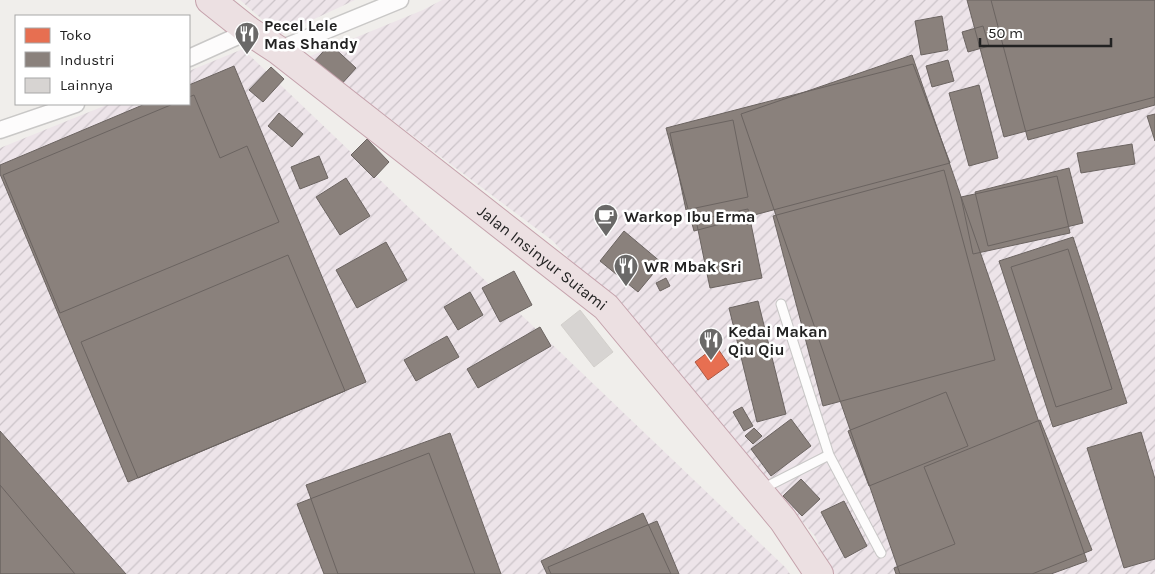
<svg xmlns="http://www.w3.org/2000/svg" width="1155" height="574" viewBox="0 0 1155 574" font-family="Karla,sans-serif">
<style>
.industrial{fill:url(#industrial-furrows)}
.shops{fill:#e76f51;stroke:#ac5843}
.industry{fill:#8a817c;stroke:#6b6461}
.building{fill:#d7d4d2;stroke:#d3d0cc}
.lines{fill:none;stroke-linecap:round;stroke-linejoin:round}
.lane-casing{stroke:#c9c8c7;stroke-width:11}
.street-casing{stroke:#c9c8c7;stroke-width:19}
.highway-casing{stroke:#c5a2ac;stroke-width:30}
.lane{stroke:#fdfcfc;stroke-width:9}
.street{stroke:#fdfcfc;stroke-width:16}
.highway{stroke:#ece0e2;stroke-width:28}
.labels{text-anchor:middle;stroke-width:5;stroke-linejoin:round;paint-order:stroke}
.poi-label{font-size:16px;font-weight:bold;fill:#222;stroke:#fff;text-anchor:start}
.street-label{font-size:16px;fill:#222;stroke:#fff}
</style>
<defs>
<pattern id="industrial-furrows" width="10" height="10" patternUnits="userSpaceOnUse" patternTransform="scale(1.25)"><rect width="10" height="10" fill="#ede4e9"/><path d="M-1 1l2-2M0 10L10 0M9 11l2-2" fill="none" stroke="#cbc3c8"/></pattern>
</defs>
<rect width="100%" height="100%" fill="#f0eeeb"/>
<!-- industrial -->
<path class="industrial" d="M240,0H355L280,35Z
M442,0H1155V574H832L815,536L553,241L308,57L423,10Z
M243,49L786,568L790,574H0V148L109,104H189V71Z"/>
<!-- shops -->
<path class="shops" d="M716,346L729,365L708,380L695,362Z"/>
<!-- industry -->
<path class="industry" d="M967,0H1155V97L1004,137Z
M991,0H1155V105L1028,140Z
M942,16L948,50L921,55L915,21Z
M983,26L989,46L968,52L962,32Z
M330,44L356,68L339,87L313,63Z
M912,55L1087,561L1051,574H900L741,114Z
M948,60L954,81L932,87L926,66Z
M913,64L950,163L694,231L666,128Z
M234,66L366,382L128,482L0,174V165L145,104H189V85Z
M271,67L284,79L263,102L249,90Z
M979,85L998,158L969,166L949,93Z
M194,95L220,158L247,146L279,222L60,313L3,175L173,104H189V97Z
M279,113L303,134L292,147L268,126Z
M1155,114V141L1147,116Z
M733,120L748,197L686,210L670,133Z
M367,139L389,162L374,178L351,155Z
M1132,144L1135,164L1081,173L1077,153Z
M319,156L328,178L300,189L291,167Z
M1069,168L1083,223L988,246L975,192Z
M944,170L995,360L823,406L773,216Z
M1057,176L1070,233L973,254L961,197Z
M346,178L370,216L340,235L316,197Z
M748,209L762,278L710,288L696,220Z
M624,231L662,263L638,292L600,261Z
M1073,237L1127,403L1053,427L999,261Z
M386,242L407,280L357,308L336,270Z
M1068,249L1112,389L1056,407L1011,267Z
M288,255L345,391L138,478L81,342Z
M514,271L532,305L500,322L482,288Z
M666,278L670,286L660,291L656,283Z
M470,292L483,315L458,330L444,307Z
M758,301L786,414L757,422L729,308Z
M540,327L551,346L478,388L467,369Z
M447,336L459,357L416,381L404,360Z
M946,392L968,446L869,486L848,431Z
M742,407L753,426L744,431L733,412Z
M791,419L811,446L771,476L751,449Z
M1040,420L1092,550L1032,574H896L894,568L955,544L924,467Z
M754,428L762,436L753,444L745,436Z
M0,431L126,574H0Z
M1141,432L1155,479V559L1124,568L1087,448Z
M450,433L501,574H338L306,485Z
M429,453L475,574H324L297,504Z
M801,479L820,499L802,516L783,496Z
M0,485L75,574H0Z
M844,501L867,546L845,558L821,512Z
M643,513L671,574H547L541,561Z
M657,521L679,574H551L548,567Z"/>
<!-- building -->
<path class="building" d="M580,310L613,352L594,367L561,325Z"/>
<g class="lines">
<defs>
<path id="lane" d="M781,304L829,455
M762,489L829,455L881,553"/>
<path id="street" d="M278,50L400,0
M189,58L249,31
M0,130L76,104"/>
<g id="highway">
<path id="s1" d="M210,0L249,31L278,50L606,307L783,520L819,574"/>
</g>
</defs>
<!-- lane casing -->
<use href="#lane" class="lane-casing"/>
<!-- street casing -->
<use href="#street" class="street-casing"/>
<!-- highway casing -->
<use href="#highway" class="highway-casing"/>
<!-- lane -->
<use href="#lane" class="lane"/>
<!-- street -->
<use href="#street" class="street"/>
<!-- highway -->
<use href="#highway" class="highway"/>
</g>
<!-- icons -->
<defs>
<symbol id="restaurant-pin" viewBox="-11 -11 22 30"><path d="M0 17L-7.5 6A9.5 9.5 0 1 1 7.5 6Z" fill="#6a6968" stroke="#fff"/><path d="M-5-6h1v4h1v-4h1v4h1v-4h1v5L-1.5 .5V6h-2V.5L-5-1ZM5-6V6H3V1.5H1.5Q1.5-4 5-6Z" fill="#fff"/></symbol>
<symbol id="cafe-pin" viewBox="-11 -11 22 30"><path d="M0 17L-7.5 6A9.5 9.5 0 1 1 7.5 6Z" fill="#6a6968" stroke="#fff"/><path d="M-5.5-4.5H6V0H3Q3 3.5 0 3.5H-2.5Q-5.5 3.5-5.5 0ZM3-3.2v2h1.7v-2ZM-6 4.5H4V6H-6Z" fill="#fff"/></symbol>
</defs>
<g fill-rule="evenodd">
<use href="#restaurant-pin" x="233" y="20" width="28" height="38"/>
<use href="#cafe-pin" x="592" y="202" width="28" height="38"/>
<use href="#restaurant-pin" x="612" y="252" width="28" height="38"/>
<use href="#restaurant-pin" x="697" y="326" width="28" height="38"/>
</g>
<g class="labels">
<!-- poi labels -->
<g class="poi-label">
<text x="264" y="31">Pecel Lele<tspan x="264" dy="18">Mas Shandy</tspan></text>
<text x="624" y="222">Warkop Ibu Erma</text>
<text x="644" y="272">WR Mbak Sri</text>
<text x="728" y="337">Kedai Makan<tspan x="728" dy="18">Qiu Qiu</tspan></text>
</g>
<!-- street labels -->
<g class="street-label">
<text dy="6" stroke="none"><textPath href="#s1" startOffset="421">Jalan Insinyur Sutami</textPath></text>
</g>
</g>
<!-- legend -->
<rect x="15" y="15" width="175" height="90" fill="#ffffff" stroke="#a7a7a7"/>
<rect x="25" y="28" width="25" height="15" fill="#e76f51" stroke="#a7a7a7"/>
<text x="60" y="40" font-size="15" fill="#222222">Toko</text>
<rect x="25" y="52" width="25" height="15" fill="#8a817c" stroke="#a7a7a7"/>
<text x="60" y="65" font-size="15" fill="#222222">Industri</text>
<rect x="25" y="78" width="25" height="15" fill="#d7d4d2" stroke="#a7a7a7"/>
<text x="60" y="90" font-size="15" fill="#222222">Lainnya</text>
<!-- scale -->
<path d="M980 38v8h131v-8" fill="none" stroke="#222222" stroke-width="2.5"/>
<text x="988" y="38" font-size="15" fill="#222222" stroke="#ffffff" stroke-width="4" paint-order="stroke">50 m</text>
</svg>
